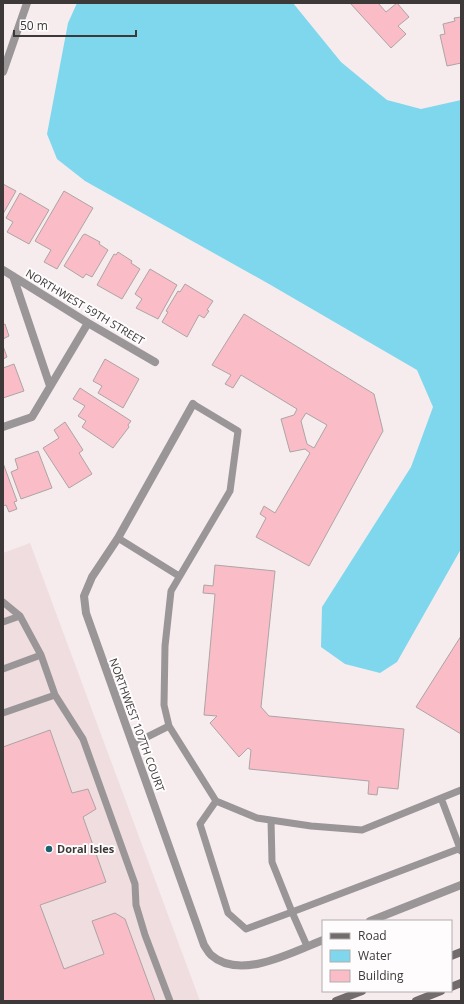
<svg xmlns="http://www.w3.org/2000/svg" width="464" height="1004" viewBox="0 0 464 1004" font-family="'Open Sans',sans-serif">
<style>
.built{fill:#efdddf}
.water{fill:#7fd7ed}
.building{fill:#fabcc6;stroke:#ada4a5;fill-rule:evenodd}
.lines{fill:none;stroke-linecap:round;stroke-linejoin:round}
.service{stroke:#9a9697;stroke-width:7}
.minor{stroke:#9a9697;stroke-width:8}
.secondary{stroke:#726c6d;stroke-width:8}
.poi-dot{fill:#1a6272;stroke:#fefcfc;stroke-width:1.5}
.labels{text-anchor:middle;stroke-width:4;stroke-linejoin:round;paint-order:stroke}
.street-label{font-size:11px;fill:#3d3939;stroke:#fefcfc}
.poi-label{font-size:11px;font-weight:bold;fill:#3d3939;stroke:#fefcfc;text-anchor:start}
</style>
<rect width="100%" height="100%" fill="#f6ecee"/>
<!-- built -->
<path class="built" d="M30,543L200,1001H3V553Z"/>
<!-- water -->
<path class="water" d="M77,3H293L341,62L387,100L421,109L461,100V549L397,662L380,673L345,664L321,647L322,607L411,467L433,407L417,370L269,284L85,181L57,159L47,134L68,23Z"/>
<!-- building -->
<path class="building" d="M350,3H378L386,12L397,3L409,17L398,26L406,34L391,48Z
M461,17V63L447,66L440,35L445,34L443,24L455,21L454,18Z
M3,184L16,191L3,214Z
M64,191L93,208L57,269L44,262L51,250L35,241Z
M20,193L49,210L29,244L7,232L13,222L6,218Z
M85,234L100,242L99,244L108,250L92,277L86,274L83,278L64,266L83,235Z
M118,252L132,261L131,263L140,269L122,299L97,285L114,254L116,255Z
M150,269L177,285L158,319L136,308L142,299L135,294Z
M185,284L213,301L207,310L209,311L204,318L199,315L187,337L162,322L168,312L166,311L178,291L180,292Z
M244,314L374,394L383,431L309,566L256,537L266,518L260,514L264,506L275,513L310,453L305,449L290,452L281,419L294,415L297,409L241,375L233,388L225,384L231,375L212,365ZM306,413L327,425L314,448L307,444L301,421Z
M5,324L9,336L3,339V325Z
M3,346L7,357L3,359Z
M105,359L139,379L123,408L98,393L102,386L93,381Z
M14,364L24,391L3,398V368Z
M80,388L131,421L128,425L129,427L113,448L82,427L86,421L78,416L85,406L73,399Z
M65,422L83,450L79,453L92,474L69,488L43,448L59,438L54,430Z
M38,451L52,488L21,499L11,472L18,469L15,459Z
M3,463L17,501L14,502L17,509L9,512L6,505L3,506Z
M215,565L275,571L261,707L269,716L404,729L398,789L378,787L377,795L368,794L369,781L249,769L251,750L248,748L239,757L210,723L217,716L204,715L215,594L203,593L204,585L213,586Z
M461,636V734L416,707Z
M50,730L72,793L88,789L96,809L83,817L106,882L40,905L64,969L104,954L92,921L115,913L125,919L155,1001H3V747Z"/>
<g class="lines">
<!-- service -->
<path class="service" d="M193,404L238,431L230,491L171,591L165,646L164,705L169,726L216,801
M118,538L179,576
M3,602L20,616L41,655L55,695L83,739L135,884L136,905L145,935L170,1001
M3,622L20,616
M3,669L41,655
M3,713L55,695
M133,744L169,726
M441,798L461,851
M271,820L272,862L292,912L461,848
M307,946L292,912L246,929L228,913L200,824L216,801L257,818L311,826L362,830L461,790"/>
<!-- minor -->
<path class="minor" d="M3,72L27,3
M3,270L88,323L155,362
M13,276L50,386
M193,404L118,538L92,577L84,596L86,613L204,945C206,948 208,952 211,955C240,981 293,952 323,940
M3,427L32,417L88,323
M370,921L461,885"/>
<!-- secondary -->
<path class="secondary" d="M451,956L461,952
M451,987L461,983
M336,1001L362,991
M416,1001L441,991"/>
</g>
<!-- markers -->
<circle class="poi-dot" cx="49" cy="849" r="4"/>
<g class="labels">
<!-- street labels -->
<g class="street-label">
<text transform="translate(85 307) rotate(31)" y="4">NORTHWEST 59TH STREET</text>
<text transform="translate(137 725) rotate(70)" y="4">NORTHWEST 107TH COURT</text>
</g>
<!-- poi labels -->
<g class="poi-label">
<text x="57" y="853">Doral Isles</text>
</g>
</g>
<!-- border -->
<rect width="464" height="1004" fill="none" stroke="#3d3939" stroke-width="8"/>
<!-- legend -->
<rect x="322" y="920" width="130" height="72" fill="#fefcfc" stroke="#b1aeae"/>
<rect x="330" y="933" width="20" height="6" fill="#726c6d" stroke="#b1aeae"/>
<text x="358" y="940" font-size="12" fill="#3d3939">Road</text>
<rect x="330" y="950" width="20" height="12" fill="#7fd7ed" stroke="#b1aeae"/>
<text x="358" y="960" font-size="12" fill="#3d3939">Water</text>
<rect x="330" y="970" width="20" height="12" fill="#fabcc6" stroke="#b1aeae"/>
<text x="358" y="980" font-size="12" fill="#3d3939">Building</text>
<!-- scale -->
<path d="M14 30v6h122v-6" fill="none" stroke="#3d3939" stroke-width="2"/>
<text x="20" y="30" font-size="12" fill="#3d3939" stroke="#fefcfc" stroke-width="3" paint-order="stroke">50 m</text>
</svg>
